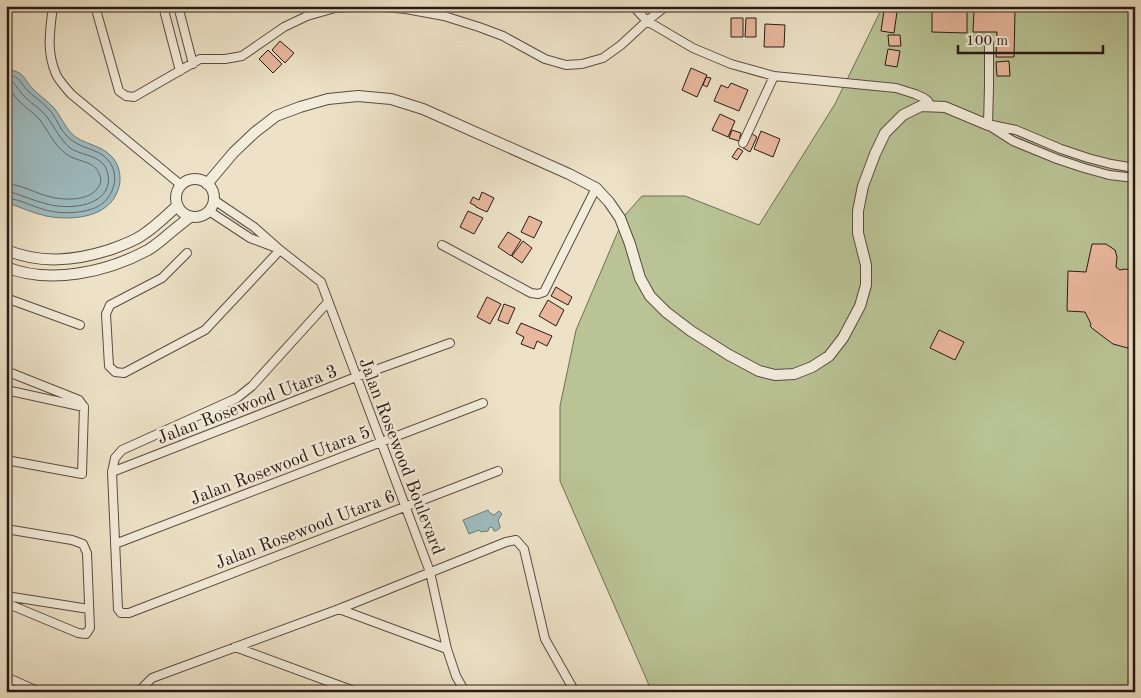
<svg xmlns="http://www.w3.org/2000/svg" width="1141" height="698" viewBox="0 0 1141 698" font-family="'Old Standard TT',serif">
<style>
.green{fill:#b9c395;stroke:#706e54}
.water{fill:#9ebbc0;stroke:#6f7b7b}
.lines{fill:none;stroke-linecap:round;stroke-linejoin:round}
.shore{stroke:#636a6a;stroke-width:1}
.building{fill:#e9b79d;stroke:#281a14}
.minor-casing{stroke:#594c41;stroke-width:10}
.tertiary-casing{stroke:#594c41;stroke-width:12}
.minor{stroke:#f3ecdb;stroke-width:8}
.tertiary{stroke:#f3ecdb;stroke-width:10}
.labels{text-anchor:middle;stroke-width:5;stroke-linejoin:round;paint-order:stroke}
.street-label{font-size:18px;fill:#281a14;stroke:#f3ecdb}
</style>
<rect width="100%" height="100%" fill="#ede2c7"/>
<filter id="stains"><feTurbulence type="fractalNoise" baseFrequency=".004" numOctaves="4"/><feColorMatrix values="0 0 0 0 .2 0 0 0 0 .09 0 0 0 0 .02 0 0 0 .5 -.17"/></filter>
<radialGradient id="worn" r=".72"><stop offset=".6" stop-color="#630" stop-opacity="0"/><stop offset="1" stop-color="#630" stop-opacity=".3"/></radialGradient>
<!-- green -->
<path class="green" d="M883,6H1135V692H652L560,481V406L576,330L625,215L642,196H685L759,225L835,104Z"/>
<!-- water -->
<path class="water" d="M8,70C23,71 23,77 31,87C38,95 47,100 54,108C60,115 64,125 71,133C82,145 102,144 113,158C120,166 122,180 118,190C109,218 71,221 46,216C33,213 19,207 6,202V72Z
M488,510L490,513L494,515L499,511L502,514L498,520L500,526V528L496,531H494L493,528L491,527L489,528L488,531L481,532L479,530L469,534L463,520Z"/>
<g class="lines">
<!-- shore -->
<path class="shore" d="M6,75C21,75 20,84 29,92C37,99 45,104 52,113C57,120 60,129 66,135C79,150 97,147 108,160C118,172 116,188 107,199C96,214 63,215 46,210C33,207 20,199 6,198
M6,82H13C17,87 20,92 25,97C32,104 41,109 47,117C55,128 60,139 70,148C80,155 95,154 104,165C109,172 110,182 106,190C96,208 65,209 47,204C35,201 23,196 11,192L6,191
M6,89L10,90C13,94 16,98 20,102C26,108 34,113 40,120C49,132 54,145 66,154C80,164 98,159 101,181C96,201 68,201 51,197C36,194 22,184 6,184"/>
</g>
<!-- building -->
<path class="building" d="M932,6H967V33L932,32Z
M884,11L897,12L894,33L881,31Z
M974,11H1015L1014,57H996L997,32H973Z
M731,18H743V37H731Z
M746,18H756V37H745Z
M765,24L785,25L784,47H764Z
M888,35H900L901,46H889Z
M280,41L294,53L285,63L272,50Z
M888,49L900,51L897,67L885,65Z
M268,50L282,64L273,73L259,59Z
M1009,61L1010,76H997L996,62Z
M691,68L707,75L697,97L682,90Z
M706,77L711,78L707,87L703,85Z
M731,83L748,90L739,111L714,101L721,85L728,88Z
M720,114L735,121L728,137L712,130Z
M732,130L741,133L739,141L729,138Z
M761,131L780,139L773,157L754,149Z
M751,133L757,137L750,152L743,148Z
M738,148L743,151L737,160L732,157Z
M482,192L494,198L487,212L476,207V206L470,203L473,197L479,200Z
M468,211L483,218L474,234L460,227Z
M529,216L542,222L534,238L521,232Z
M508,232L521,240L511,256L498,247Z
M523,241L532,248L522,263L512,256Z
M1092,244H1106L1115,250L1117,257L1116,267L1120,270L1125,269L1135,271V350L1113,344L1093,329L1090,326L1091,324L1085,312L1067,311L1068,271L1086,272Z
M556,287L572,297L568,305L551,296Z
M487,297L501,304L490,324L477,317Z
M548,300L564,310L556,326L539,316Z
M504,304L515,308L508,324L498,320Z
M521,323L552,336L547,346L537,341L534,349L521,344L524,337L516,333Z
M939,330L964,342L955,360L930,348Z"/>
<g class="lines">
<defs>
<path id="minor" d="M53,6C50,30 46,51 56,74C59,81 66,88 71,94L181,185
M95,6L119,91L126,96L134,97L200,59H225L242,56L284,27L307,16L335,8L361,6
M163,6L180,71
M178,6L193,64
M373,6L406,9L444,16L479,27L503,36L545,59L566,65L582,64L603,58L621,45L647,21L666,6
M633,6L647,21L693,48L731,64L774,76L845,83L896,88L915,94L924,98L928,101L930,106
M988,125L1013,141L1057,159L1084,168L1109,175L1135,178
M988,125L989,86V44
M992,125L1016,130L1061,149L1088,158L1111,164L1135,168
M743,143L774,76
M214,200L254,227L280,250L321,282L430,572L447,649L456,676L465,692
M209,211L250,238L274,247
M442,245L531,293L538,294L544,292L596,188
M187,253L162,278L110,305L106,314L109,366L115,372L124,373L205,330L280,250
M6,298L80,325
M328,302L252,386L237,398L122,450L115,458L112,472L118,609L121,613H129L498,471
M6,371L79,400L84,407
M6,390L84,407
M6,460L82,474L84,407
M112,472L356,377L450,343
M6,529L72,540L83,544L87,553L90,628L86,634L78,633L6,603
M115,544L483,403
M6,596L89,609
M339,609L447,649
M235,647L357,692
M6,677L40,692
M143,692L144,686L152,678L339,609L506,542L516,540L524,549L545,639L575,692"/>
<path id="tertiary" d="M176 198a19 19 0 1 1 38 0a19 19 0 1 1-38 0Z
M207,184L234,152L254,133L276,116L300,107L328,99L358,96L391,99L423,109L569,174L596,188L609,202L620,218L630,244L640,278L650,296L666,312L691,331L729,355L759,371L775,375L794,374L812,367L829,356L843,338L860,306L866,285V265L858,233V211L863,186L875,154L885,133L903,115L921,106L945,107L988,125
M6,250C41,264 74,261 109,250C120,246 132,242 141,236C154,228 166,216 177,206
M6,267C50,285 107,272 148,250C153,247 158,243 163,239C172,231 181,224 190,217"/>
</defs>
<!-- minor casing -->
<use href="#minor" class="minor-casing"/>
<!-- tertiary casing -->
<use href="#tertiary" class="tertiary-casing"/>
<!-- minor -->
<use href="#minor" class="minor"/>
<!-- tertiary -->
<use href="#tertiary" class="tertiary"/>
</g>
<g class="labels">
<!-- street labels -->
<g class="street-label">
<text transform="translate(247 404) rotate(-21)" y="6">Jalan Rosewood Utara 3</text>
<text transform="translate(402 456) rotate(69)" y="6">Jalan Rosewood Boulevard</text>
<text transform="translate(280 465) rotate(-21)" y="6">Jalan Rosewood Utara 5</text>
<text transform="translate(305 529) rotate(-21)" y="6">Jalan Rosewood Utara 6</text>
</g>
</g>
<!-- margin -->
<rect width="1141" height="698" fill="none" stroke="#ede2c7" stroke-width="25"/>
<rect x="8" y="8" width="1126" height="683" fill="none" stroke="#281a14" stroke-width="2.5"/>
<rect x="12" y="12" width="1116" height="673" fill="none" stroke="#281a14"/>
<!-- scale -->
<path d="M958 45v8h145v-8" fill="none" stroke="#281a14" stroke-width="2.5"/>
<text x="966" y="45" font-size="15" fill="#281a14" stroke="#f3ecdb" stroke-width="4" paint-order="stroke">100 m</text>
<rect width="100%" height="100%" filter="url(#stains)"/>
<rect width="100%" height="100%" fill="url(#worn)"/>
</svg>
